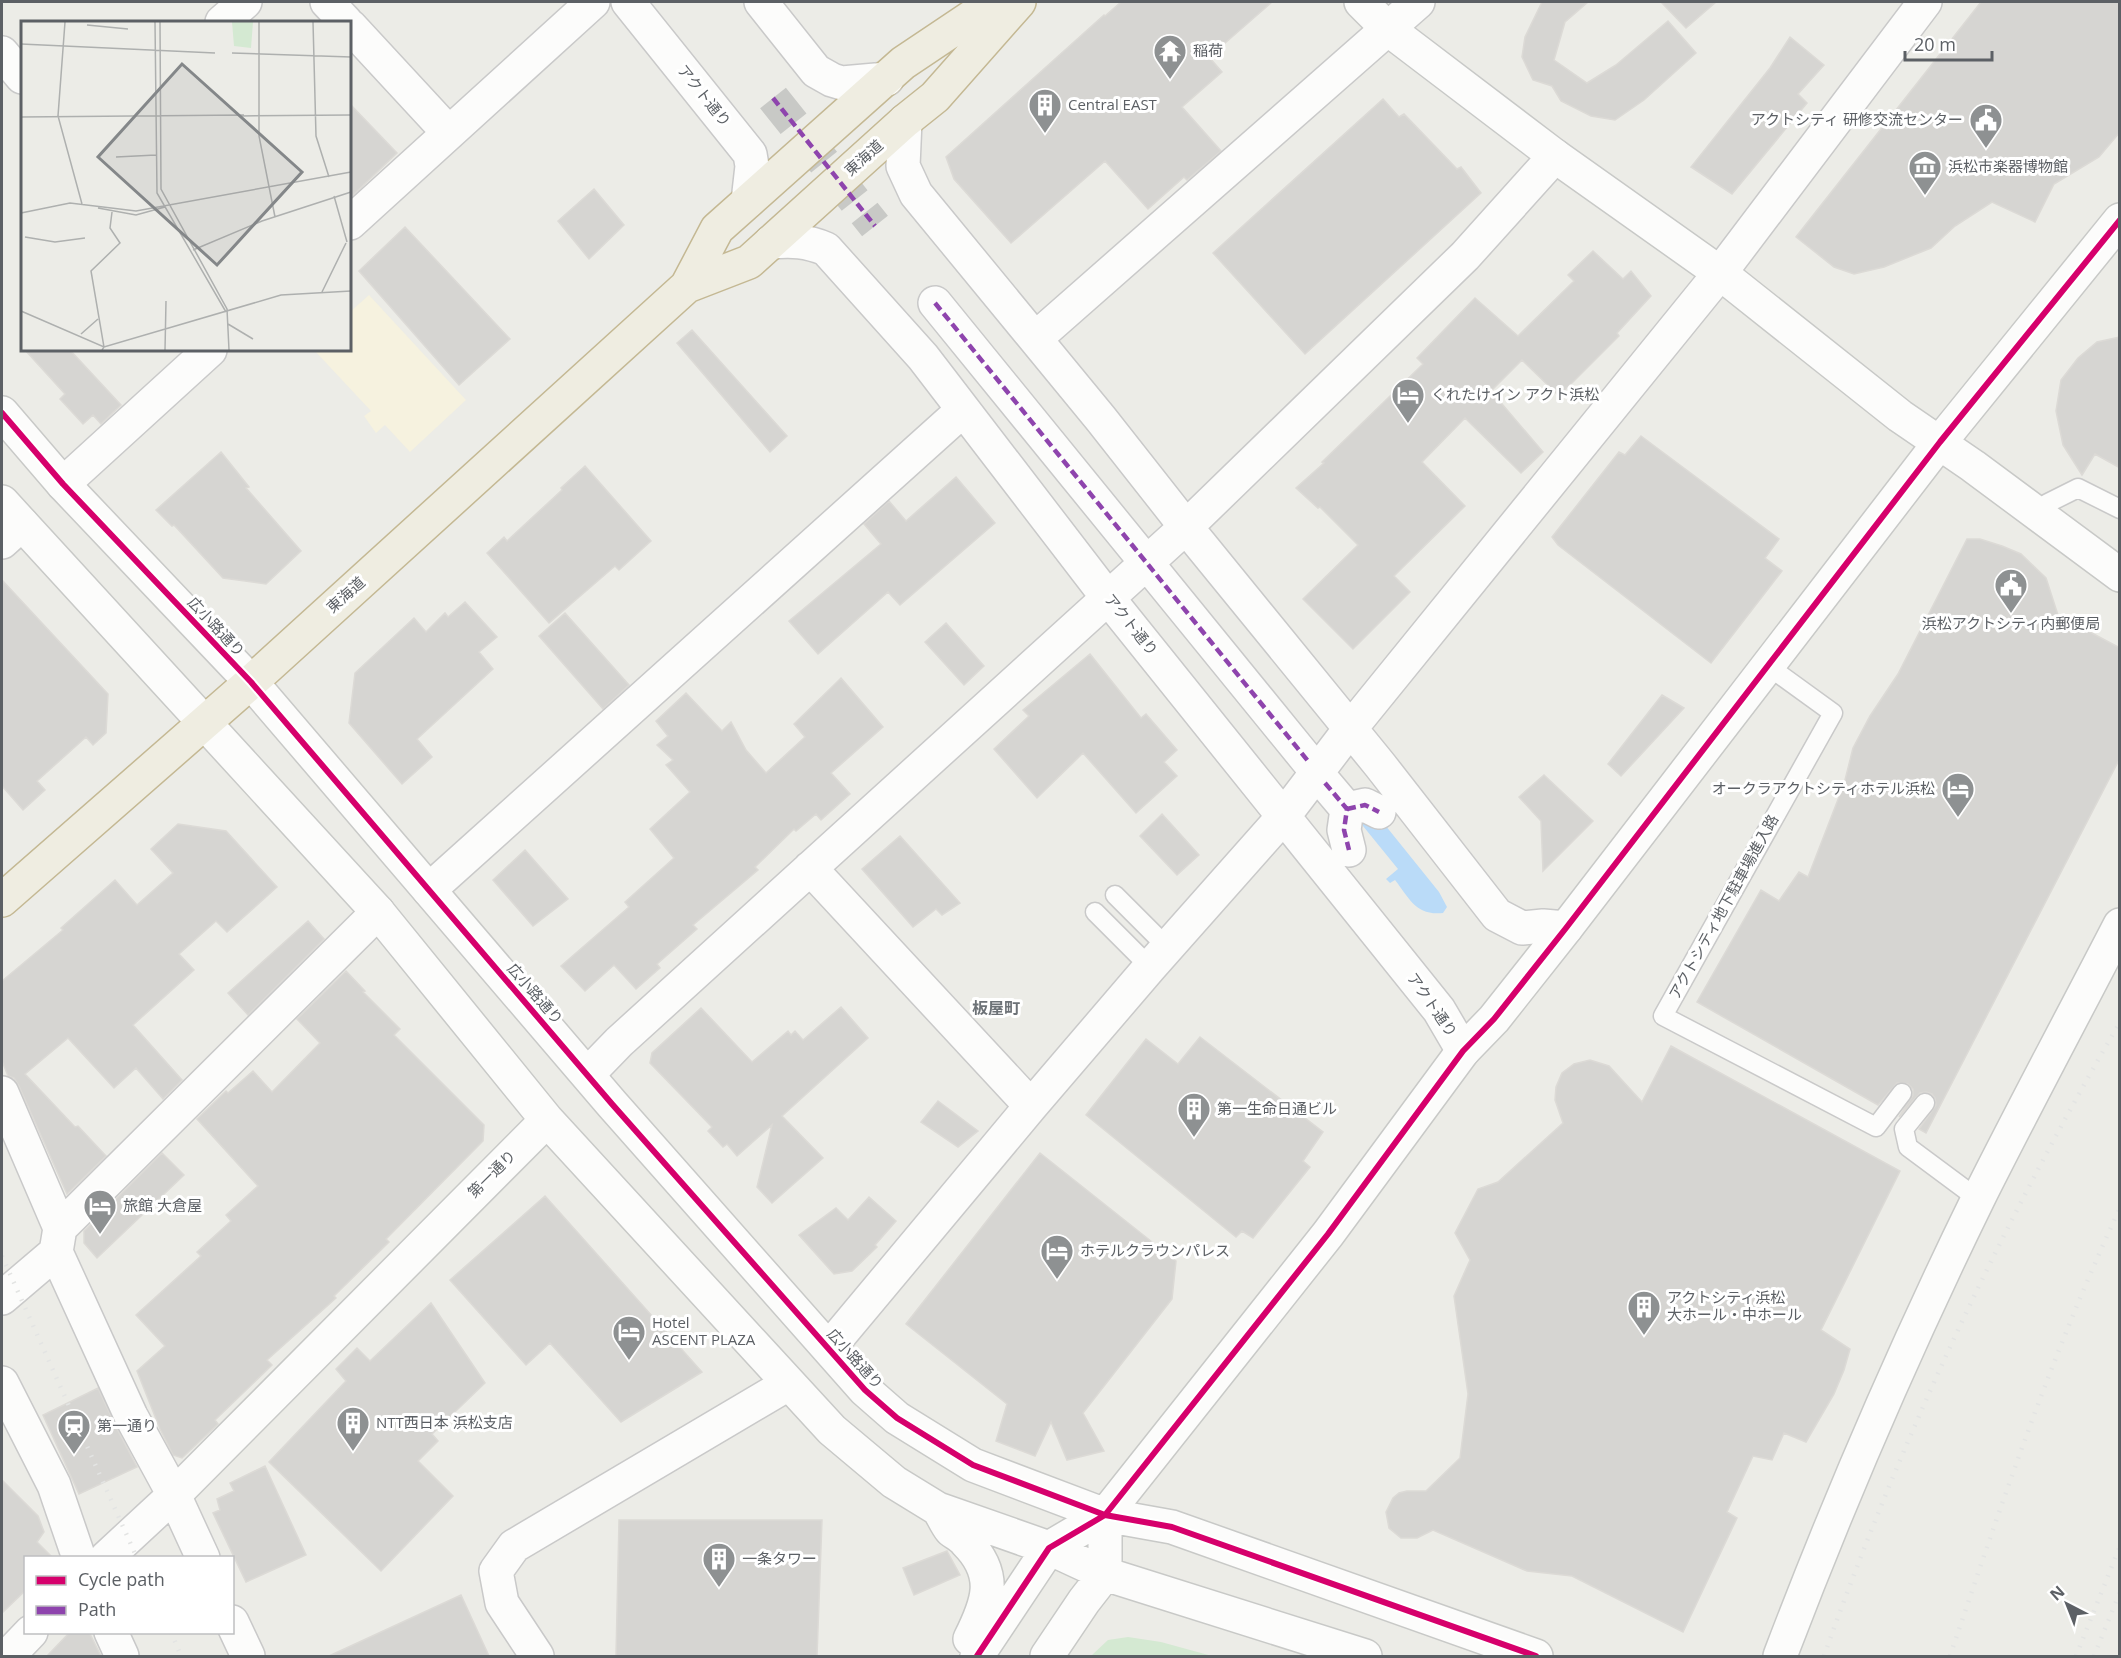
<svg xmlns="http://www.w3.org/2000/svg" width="2121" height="1658" viewBox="0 0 2121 1658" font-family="'Open Sans','Noto Sans JP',sans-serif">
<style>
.commercial{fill:#f6f2df}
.green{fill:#d4e9d2}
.water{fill:#badbf8}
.building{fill:#d6d5d2;stroke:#dcdad6;stroke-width:1.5}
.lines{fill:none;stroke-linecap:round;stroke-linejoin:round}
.street-tunnel{stroke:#c8c9c6;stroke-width:33;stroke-dasharray:33 16;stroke-linecap:butt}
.lane-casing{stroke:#c9c9c9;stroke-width:21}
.street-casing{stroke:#c9c9c9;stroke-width:36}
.secondary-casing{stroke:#c8c9c7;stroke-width:36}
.highway-casing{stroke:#c4b893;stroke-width:36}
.lane{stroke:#fcfcfb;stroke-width:18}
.street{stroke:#fcfcfb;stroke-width:33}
.secondary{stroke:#fcfcfb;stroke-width:33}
.highway{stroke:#efede1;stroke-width:33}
.rail{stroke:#e3e4e3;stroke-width:4.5;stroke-dasharray:1.5 8;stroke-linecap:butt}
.quiet{stroke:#8e44ad;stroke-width:4.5;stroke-dasharray:9 4.5;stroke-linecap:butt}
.cycleway-casing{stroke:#fff;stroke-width:10}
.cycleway{stroke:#d6006c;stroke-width:6}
.labels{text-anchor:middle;stroke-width:6;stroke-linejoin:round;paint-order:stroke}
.poi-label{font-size:15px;fill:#5c6065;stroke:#fff;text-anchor:start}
.street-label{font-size:15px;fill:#5c6065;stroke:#fff}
.neighbourhood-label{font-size:16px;font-weight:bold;fill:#6d7277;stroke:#fff}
.inset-road{fill:none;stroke:#aeb0af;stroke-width:1.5}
.view{fill:#848789;fill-opacity:0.15;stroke:#848789;stroke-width:3}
.inset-edge{fill:none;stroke:#5c6065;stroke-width:3}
</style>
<rect width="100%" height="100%" fill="#ecece7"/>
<!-- commercial -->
<path class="commercial" d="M369,295L466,400L410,452L385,425L376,433L364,416L371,411L314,350H350V312Z"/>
<!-- green -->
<path class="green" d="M1128,1637L1161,1642L1212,1656H1091L1108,1640Z"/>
<!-- water -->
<path class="water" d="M1377,815L1439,892L1447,907L1443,913C1416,916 1409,898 1395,880L1390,883L1386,879L1398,869L1363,826V821Z"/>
<!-- building -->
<path class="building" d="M1121,2H1272L1209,57L1222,72L1182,107L1221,151L1187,180L1184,177L1148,209L1105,161L1011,243L954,179L946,157L1104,15L1105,16Z
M1542,2H1588L1565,22L1554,60L1587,83L1616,65L1668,21L1696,53L1644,100L1615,120L1591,116L1561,101L1552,86L1533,80L1522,57L1525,37Z
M1661,2H1716L1686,28Z
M1981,2H2120V132L2099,157L2054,184L2035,222L1992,202L1955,226L1931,248L1884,267L1854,274L1834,267L1796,237Z
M1790,37L1824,65L1798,94L1807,103L1732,194L1691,167L1770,68Z
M1383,99L1399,117L1404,114L1457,169L1461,167L1481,193L1305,354L1213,253Z
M350,104L397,153L350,198Z
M594,189L624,225L589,259L558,221Z
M405,227L510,339L459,385L359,271Z
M1593,251L1623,279L1631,271L1651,296L1617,333L1619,336L1559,396L1522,360L1491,391L1543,452L1521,473L1465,418L1422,462L1465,506L1394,576L1410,592L1353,649L1303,599L1358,545L1320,507L1318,508L1296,488L1324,463L1322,462L1423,364L1417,358L1475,298L1518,336L1574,281L1568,275Z
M692,330L787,436L770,452L677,343Z
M2120,337V468L2095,454L2082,475L2063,445L2056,411L2061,380L2078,358L2097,342Z
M25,350H70L121,405L101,424L93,415L83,424L60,399L65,394Z
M1641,436L1779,539L1765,558L1782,571L1711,663L1558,545L1552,537L1619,452L1625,455Z
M221,452L249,487L246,488L301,551L266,584L223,578L174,525L172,526L156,510Z
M585,466L651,541L619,570L615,566L549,623L487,553L504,537L507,541L562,490L561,488Z
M956,477L995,523L900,605L888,592L818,654L789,621L881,544L864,524L889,501L906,521Z
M1967,539H1980L2002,546L2021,554L2046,578L2058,615L2120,648V758L1926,1133L1919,1129L1936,1105L1935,1098L1932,1094L1926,1092L1920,1093L1899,1117L1913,1095V1089L1908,1084L1897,1083L1878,1105L1697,1002L1761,890L1779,901L1799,872L1808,877L1844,784L1853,748L1870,716L1898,674Z
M2,580L108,694L106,733L93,745L86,737L37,781L45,790L23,810L2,786Z
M465,602L497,637L479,652L493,669L417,739L432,757L402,784L349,723L355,673L414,618L426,632L445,613L448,617Z
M565,613L629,685L603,709L539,636Z
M946,623L984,666L964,685L925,642Z
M1090,654L1141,718L1146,714L1177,750L1164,762L1177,776L1136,813L1083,753L1037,798L994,749L1029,716L1023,710Z
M841,678L883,727L831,773L850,794L821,820L816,814L796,831L794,829L755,867L758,870L693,925L697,929L657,964L660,968L636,989L614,965L585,991L561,966L629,907L625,902L674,858L650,829L690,792L666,765L673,760L657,745L668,736L656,721L686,693L722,731L731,722L746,750L766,773L805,737L794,724Z
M1662,695L1684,708L1621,776L1608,764Z
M1544,775L1593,821L1543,871L1541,821L1519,797Z
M1162,814L1199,855L1177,875L1140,836Z
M178,824L226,831L277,887L227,932L216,921L179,954L194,970L133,1025L182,1080L163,1099L136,1068L114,1088L68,1038L25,1074L75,1127L78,1126L106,1156L67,1194L19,1086L14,1078L8,1076L2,1061V981L63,930L61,928L115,880L137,905L173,873L151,849Z
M900,836L960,903L942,915L936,909L913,927L862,869Z
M525,850L568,899L533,926L493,880Z
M308,921L324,939L248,1015L228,993Z
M346,971L365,991L363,992L400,1029L394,1035L484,1125L483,1141L386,1239L389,1242L334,1296L336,1298L267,1360L272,1365L215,1420L218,1424L182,1458L173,1455L160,1429L137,1371L165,1346L136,1315L201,1256L197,1252L231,1221L226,1215L258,1186L197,1119L226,1091L228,1093L253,1071L272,1092L320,1043L297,1019Z
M841,1007L868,1038L782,1116L823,1158L772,1203L757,1187L772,1125L737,1156L727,1144L723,1147L708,1131L712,1127L650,1063L652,1053L701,1008L752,1062L788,1031L791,1035L795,1031L803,1040Z
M1200,1037L1323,1132L1303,1161L1310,1167L1253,1238L1242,1231L1236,1237L1086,1115L1146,1039L1178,1064Z
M1671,1046L1900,1171L1821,1330L1850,1349L1844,1370L1834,1394L1806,1442L1784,1433L1772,1460L1753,1456L1727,1512L1737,1518L1683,1632L1572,1576L1527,1571L1433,1530L1417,1538H1401L1389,1528L1386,1512L1393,1498L1399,1493L1407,1491H1426L1460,1458L1468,1394L1454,1296L1470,1260L1455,1233L1478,1189L1498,1182L1563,1123L1555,1100L1556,1087L1562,1073L1574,1064L1590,1060L1609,1066L1642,1102Z
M938,1101L978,1131L958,1147L921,1122Z
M162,1153L184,1175L97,1258L84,1243V1231Z
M1040,1153L1176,1261L1172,1299L1083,1413L1104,1451L1067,1460L1051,1422L1035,1456L996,1441L1007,1404L906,1324Z
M545,1196L702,1372L621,1422L550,1343L526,1365L450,1280Z
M869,1197L896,1221L875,1245L877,1247L852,1271L834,1274L799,1235L836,1208L848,1220Z
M431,1303L485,1383L432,1434L438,1441L418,1461L453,1496L381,1571L269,1462L346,1381L336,1369L357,1348L370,1361Z
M98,1388L115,1425L137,1467L79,1494L43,1415Z
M265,1466L306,1555L246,1582L213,1513L220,1510L217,1499L234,1491L230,1483Z
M2,1480L38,1516L44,1532L37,1542L52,1557H26V1590L2,1613Z
M619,1520H822L817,1656H616Z
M947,1551L960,1575L914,1595L903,1568Z
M461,1595L489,1656H329Z
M70,1632H89L101,1656H47Z"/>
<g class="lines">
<!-- street-tunnel -->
<path class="street-tunnel" d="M773,98L875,226"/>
<defs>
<path id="lane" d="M2036,513L2048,503L2078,488L2120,509
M1768,666L1833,713L1663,1016L1876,1127L1902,1093
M1115,895L1167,947
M1095,912L1150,967
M1925,1103L1904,1129L1908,1147L1978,1199"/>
<path id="street" d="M327,2L346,22
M628,2L750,154L752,166L748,201
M761,2L816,71L832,80L842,83L887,79
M222,22L245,2
M350,26L449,133
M2,53L22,77
M905,121L903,166L916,194L1101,419L1186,527L1380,765L1497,915L1522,928L1543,926L1566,928
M350,223L593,2
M771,242C792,240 807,241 826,249L923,357L1108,598L1439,1010L1463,1051
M935,303L1308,761
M1036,338L1418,2
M63,484L210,350
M2,542L22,524
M1325,783L1347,809L1344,830L1349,850
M1347,809L1365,805L1379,812
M810,868L1031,1106
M429,890L963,410
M588,1074L619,1042L1186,527L1465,256L1555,156
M2,1093L60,1228L56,1252L131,1416L174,1495L203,1558
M60,1228L378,912
M2,1298L56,1252
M829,1348L1031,1106L1150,967L1283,817L1350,729L1720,273L1925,2
M2,1383L54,1485L79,1558
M106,1558L174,1495
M232,1622L248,1656
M111,1632L122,1656
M8,1656L31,1632
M537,1656L502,1603L496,1571L514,1546L788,1384"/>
<path id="secondary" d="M1361,2L1388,29L1555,156L1720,273L1900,416L1973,466L2120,575
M2,413L63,484L251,682L612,1104L865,1390L897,1418L973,1465L1105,1515L1172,1527L1536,1656
M2,502L378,912L547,1120L832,1430L894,1482L938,1509L1049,1548L1105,1574L1365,1656
M174,1495L547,1120
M939,1510C943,1516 946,1524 951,1530C956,1534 962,1537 966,1542C999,1575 988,1603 970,1639
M977,1656L1049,1548L1105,1515L1328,1234L1463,1051L1494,1019L1566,928L1940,442L2120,220
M1047,1656L1084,1601L1105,1574V1515
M1780,1656C1839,1501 1905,1348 1978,1199C2024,1107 2073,1016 2120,925"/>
<path id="highway" d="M687,286L749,262L905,121L935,97L1019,2
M2,900L251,682L687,286L717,229L903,63L994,2"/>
</defs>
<!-- lane casing -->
<use href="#lane" class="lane-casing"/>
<!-- street casing -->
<use href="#street" class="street-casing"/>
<!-- secondary casing -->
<use href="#secondary" class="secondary-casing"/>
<!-- highway casing -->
<use href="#highway" class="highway-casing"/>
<!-- lane -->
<use href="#lane" class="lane"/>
<!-- street -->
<use href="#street" class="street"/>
<!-- secondary -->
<use href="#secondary" class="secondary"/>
<!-- highway -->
<use href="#highway" class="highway"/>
<!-- rail -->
<path class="rail" d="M2,1256L137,1558
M171,1632L181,1656
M1824,1656C1902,1436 2002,1224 2120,1022
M1950,1656C2001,1505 2052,1353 2120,1208
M2076,1656L2120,1546
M2094,1656L2120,1592"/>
<!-- quiet -->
<path class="quiet" d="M773,98L875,226
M935,303L1308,761
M1325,783L1347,809L1344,830L1349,850
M1347,809L1365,805L1379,812"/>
<defs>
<path id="cycleway" d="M2,413L63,484L251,682L612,1104L865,1390L897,1418L973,1465L1105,1515L1172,1527L1536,1656
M977,1656L1049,1548L1105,1515L1328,1234L1463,1051L1494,1019L1566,928L1940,442L2120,220"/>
</defs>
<!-- cycleway casing -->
<use href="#cycleway" class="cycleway-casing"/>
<!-- cycleway -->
<use href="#cycleway" class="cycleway"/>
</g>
<!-- icons -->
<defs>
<symbol id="temple-pin" viewBox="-11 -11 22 30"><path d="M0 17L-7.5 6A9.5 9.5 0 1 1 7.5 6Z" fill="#8e9192" stroke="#fff"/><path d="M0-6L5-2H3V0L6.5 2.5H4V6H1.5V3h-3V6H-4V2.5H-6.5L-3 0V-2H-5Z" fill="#fff"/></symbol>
<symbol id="building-pin" viewBox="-11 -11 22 30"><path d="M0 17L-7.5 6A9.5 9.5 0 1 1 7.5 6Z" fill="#8e9192" stroke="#fff"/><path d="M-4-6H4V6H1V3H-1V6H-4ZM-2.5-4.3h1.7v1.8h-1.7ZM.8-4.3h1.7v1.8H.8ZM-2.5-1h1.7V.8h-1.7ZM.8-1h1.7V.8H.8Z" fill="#fff"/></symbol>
<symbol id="civic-pin" viewBox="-11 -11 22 30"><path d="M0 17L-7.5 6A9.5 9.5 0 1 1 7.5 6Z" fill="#8e9192" stroke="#fff"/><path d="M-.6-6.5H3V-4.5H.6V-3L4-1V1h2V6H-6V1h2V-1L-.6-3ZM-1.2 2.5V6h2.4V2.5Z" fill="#fff"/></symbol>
<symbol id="museum-pin" viewBox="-11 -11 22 30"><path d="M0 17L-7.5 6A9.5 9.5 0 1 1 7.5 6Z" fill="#8e9192" stroke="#fff"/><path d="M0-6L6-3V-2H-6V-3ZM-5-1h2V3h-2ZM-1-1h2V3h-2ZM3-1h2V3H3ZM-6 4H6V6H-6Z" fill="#fff"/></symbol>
<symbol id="hotel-pin" viewBox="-11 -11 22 30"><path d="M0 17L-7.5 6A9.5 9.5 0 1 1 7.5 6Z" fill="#8e9192" stroke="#fff"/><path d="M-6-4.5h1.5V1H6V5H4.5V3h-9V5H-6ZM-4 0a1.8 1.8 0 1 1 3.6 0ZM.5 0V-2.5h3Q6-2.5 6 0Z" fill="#fff"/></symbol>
<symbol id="station-pin" viewBox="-11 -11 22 30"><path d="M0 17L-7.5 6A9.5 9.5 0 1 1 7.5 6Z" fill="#8e9192" stroke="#fff"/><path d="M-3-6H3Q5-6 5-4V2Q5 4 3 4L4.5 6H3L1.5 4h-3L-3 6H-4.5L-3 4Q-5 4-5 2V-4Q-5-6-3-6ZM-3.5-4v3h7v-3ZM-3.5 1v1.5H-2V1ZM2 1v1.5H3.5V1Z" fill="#fff"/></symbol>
</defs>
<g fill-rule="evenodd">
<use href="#temple-pin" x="1151" y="32" width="38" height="52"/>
<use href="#building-pin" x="1026" y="86" width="38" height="52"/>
<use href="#civic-pin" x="1967" y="101" width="38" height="52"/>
<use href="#museum-pin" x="1906" y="148" width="38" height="52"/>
<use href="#hotel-pin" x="1389" y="376" width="38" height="52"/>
<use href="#civic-pin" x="1992" y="566" width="38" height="52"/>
<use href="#hotel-pin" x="1939" y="770" width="38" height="52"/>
<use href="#building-pin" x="1175" y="1090" width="38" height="52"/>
<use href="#hotel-pin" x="81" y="1187" width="38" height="52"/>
<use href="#hotel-pin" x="1038" y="1232" width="38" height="52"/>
<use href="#building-pin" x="1625" y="1288" width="38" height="52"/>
<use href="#hotel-pin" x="610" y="1313" width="38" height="52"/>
<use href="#building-pin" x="334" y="1404" width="38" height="52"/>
<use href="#station-pin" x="55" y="1407" width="38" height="52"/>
<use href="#building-pin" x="700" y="1540" width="38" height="52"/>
</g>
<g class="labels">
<!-- poi labels -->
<g class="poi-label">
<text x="1193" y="56">稲荷</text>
<text x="1068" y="110">Central EAST</text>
<text x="1963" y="125" text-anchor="end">アクトシティ 研修交流センター</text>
<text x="1948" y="172">浜松市楽器博物館</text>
<text x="1431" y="400">くれたけイン アクト浜松</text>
<text x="2011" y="629" text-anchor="middle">浜松アクトシティ内郵便局</text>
<text x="1935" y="794" text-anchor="end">オークラアクトシティホテル浜松</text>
<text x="1217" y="1114">第一生命日通ビル</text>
<text x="123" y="1211">旅館 大倉屋</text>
<text x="1080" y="1256">ホテルクラウンパレス</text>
<text x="1667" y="1303">アクトシティ浜松<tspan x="1667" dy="17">大ホール・中ホール</tspan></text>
<text x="652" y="1328">Hotel<tspan x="652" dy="17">ASCENT PLAZA</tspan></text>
<text x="376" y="1428">NTT西日本 浜松支店</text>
<text x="97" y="1431">第一通り</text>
<text x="742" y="1564">一条タワー</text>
</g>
<!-- street labels -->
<g class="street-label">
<text transform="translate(704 96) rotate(51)" y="5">アクト通り</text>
<text transform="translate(864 158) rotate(-42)" y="5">東海道</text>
<text transform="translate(346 595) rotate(-42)" y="5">東海道</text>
<text transform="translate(1131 625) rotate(51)" y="5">アクト通り</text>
<text transform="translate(216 627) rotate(47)" y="5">広小路通り</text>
<text transform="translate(1724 907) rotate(-61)" y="5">アクトシティ地下駐車場進入路</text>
<text transform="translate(535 994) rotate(49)" y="5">広小路通り</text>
<text transform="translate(1432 1005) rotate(55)" y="5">アクト通り</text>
<text transform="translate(492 1174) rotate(-45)" y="5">第一通り</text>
<text transform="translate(855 1359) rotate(48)" y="5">広小路通り</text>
</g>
<!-- neighbourhood labels -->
<g class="neighbourhood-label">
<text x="996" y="1014">板屋町</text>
</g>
</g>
<!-- overview -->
<g transform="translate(21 21)">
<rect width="330" height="330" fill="#ecece7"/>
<path d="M211,1H232L230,27L213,25Z" fill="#d4e9d2"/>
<path class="inset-road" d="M44,1L37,95L61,183M134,1L136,172L205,291M139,1L140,168L206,288L208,329M238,1V115L254,196M292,1L295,115L308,156M66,4L107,8M0,23L194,32M211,32L330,36M219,95L330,94M0,96L223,94M95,136L135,134M313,175L326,221M77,187L115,194L144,186M0,192L49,182L115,190L330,151M4,216L34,221L64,217M172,229L241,200L330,171M301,271L325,222M0,290L83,326L260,274L330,270M207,303L232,318M60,313L77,298M81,329L83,326L70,250L99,222L89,207L91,191M144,329L145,280"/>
<path class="view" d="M161,43L281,151L196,244L77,136Z"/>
<rect width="330" height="330" class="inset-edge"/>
</g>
<!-- border -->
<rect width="2121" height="1658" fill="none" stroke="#5c6065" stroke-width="6"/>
<!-- legend -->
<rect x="24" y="1556" width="210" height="78" fill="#ffffff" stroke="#bebfc1" stroke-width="1.5"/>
<rect x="36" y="1576" width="30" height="9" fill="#d6006c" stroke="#bebfc1" stroke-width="1.5"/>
<text x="78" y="1586" font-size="18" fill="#5c6065">Cycle path</text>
<rect x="36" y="1606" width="30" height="9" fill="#8e44ad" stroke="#bebfc1" stroke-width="1.5"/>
<text x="78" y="1616" font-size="18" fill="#5c6065">Path</text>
<!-- north arrow -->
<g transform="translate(2067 1604) rotate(318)" stroke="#ffffff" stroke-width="4.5" paint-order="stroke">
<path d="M0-4.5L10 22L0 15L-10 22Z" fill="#5c6065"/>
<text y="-9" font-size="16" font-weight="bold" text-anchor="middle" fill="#5c6065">N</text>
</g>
<!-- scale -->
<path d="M1905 51v9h87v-9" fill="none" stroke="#5c6065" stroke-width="3"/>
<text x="1914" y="51" font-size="18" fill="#5c6065" stroke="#ffffff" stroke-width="4.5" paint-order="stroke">20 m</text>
</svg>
